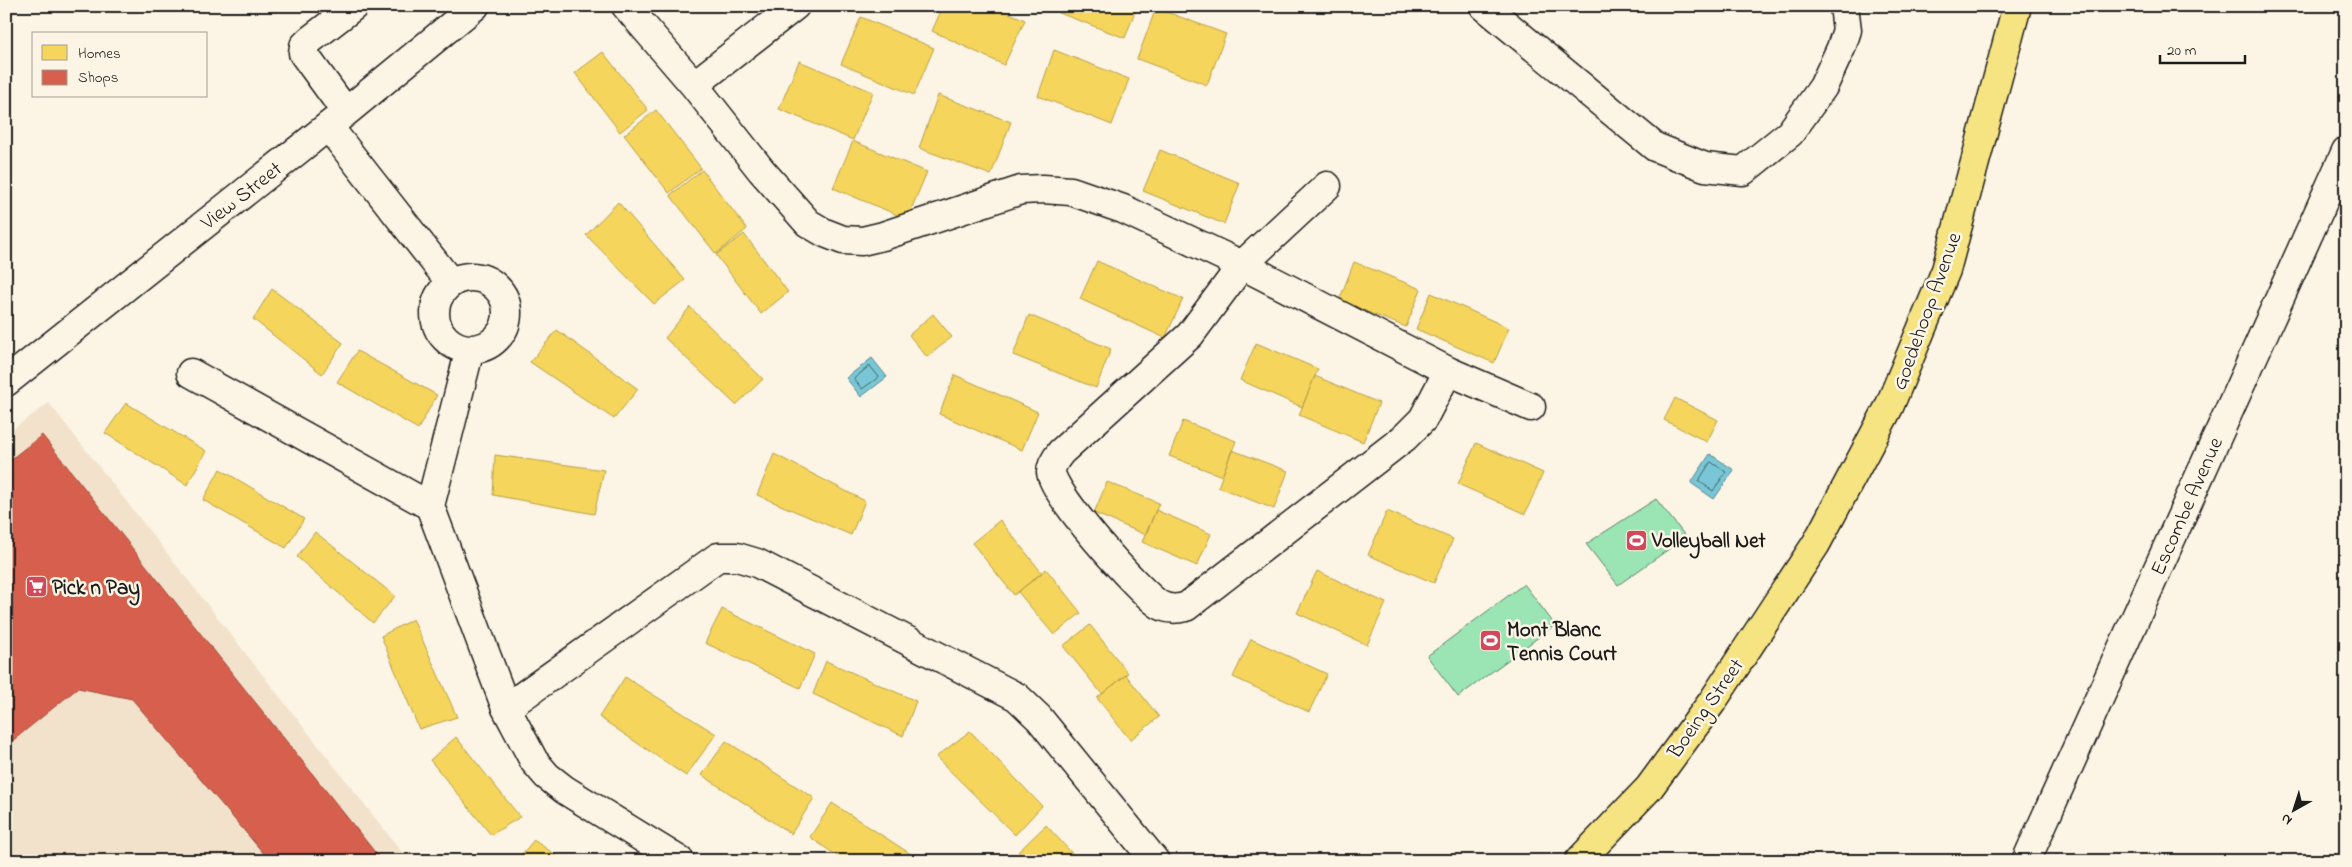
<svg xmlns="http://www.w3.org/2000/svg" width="2352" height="867" viewBox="0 0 2352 867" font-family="'Indie Flower',sans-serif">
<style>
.built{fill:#f3e2cb}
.green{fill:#9be5b4;stroke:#5c8068}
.water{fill:#79c7d6;stroke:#54838c}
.homes{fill:#f6d55c;stroke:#b59e49}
.shops{fill:#d6604d;stroke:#9e4c3e}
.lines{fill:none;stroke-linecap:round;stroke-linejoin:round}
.shore{stroke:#416066;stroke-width:1}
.minor-casing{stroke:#1c1c1c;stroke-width:31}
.major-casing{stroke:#1c1c1c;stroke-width:31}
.minor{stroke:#fcf5e5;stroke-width:28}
.major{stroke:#f6e381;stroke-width:28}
.labels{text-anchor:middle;stroke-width:5;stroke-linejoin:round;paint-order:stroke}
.street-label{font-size:21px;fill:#1c1c1c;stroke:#fcf5e5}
.poi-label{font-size:21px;font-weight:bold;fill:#1c1c1c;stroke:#fcf5e5;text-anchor:start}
</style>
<rect width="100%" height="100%" fill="#fcf5e5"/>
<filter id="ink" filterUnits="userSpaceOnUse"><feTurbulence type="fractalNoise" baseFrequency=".02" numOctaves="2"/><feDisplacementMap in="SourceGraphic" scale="10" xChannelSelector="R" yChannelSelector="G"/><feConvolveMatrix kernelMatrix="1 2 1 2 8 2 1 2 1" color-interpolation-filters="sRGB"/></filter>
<g filter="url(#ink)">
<!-- built -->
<path class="built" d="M49,403L409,861H6V434Z"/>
<!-- green -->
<path class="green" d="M1656,499L1686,537L1618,585L1586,544Z
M1524,584L1555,625L1458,697L1427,656Z"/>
<!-- water -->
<path class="water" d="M872,358L887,377L861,397L846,378Z
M1710,454L1734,470L1714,499L1691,483Z"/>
<!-- homes -->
<path class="homes" d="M943,6H994L1025,20L1004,65L932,31Z
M1061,6H1137L1125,38L1059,13Z
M1156,8L1226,34L1207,85L1137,59Z
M861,17L934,48L914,95L841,64Z
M1054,50L1129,79L1112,125L1038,96Z
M603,52L648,110L620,132L575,73Z
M799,61L873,92L853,140L779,109Z
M938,95L1011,122L991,175L919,148Z
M656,110L701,168L669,193L624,135Z
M853,141L927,172L907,219L833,188Z
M1160,150L1240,183L1224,224L1143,191Z
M702,170L747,229L716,254L670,195Z
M618,202L685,280L654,304L586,235Z
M744,234L788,292L761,314L716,255Z
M1097,261L1183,299L1165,338L1080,299Z
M1354,262L1421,289L1406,327L1339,301Z
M272,289L343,343L322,374L253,319Z
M1431,293L1509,328L1494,363L1416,329Z
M690,307L763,379L736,405L665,338Z
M933,314L952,337L927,357L909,335Z
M1029,315L1111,349L1096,388L1013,355Z
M557,330L638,389L614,419L530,362Z
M1256,343L1318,369L1302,407L1240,380Z
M357,351L437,395L418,429L337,382Z
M955,375L1038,412L1022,450L939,414Z
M1315,376L1379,403L1363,442L1299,415Z
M1675,398L1718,420L1707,442L1664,420Z
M126,403L206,451L187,485L105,433Z
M1183,421L1236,441L1222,476L1169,456Z
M1476,443L1543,473L1525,514L1458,484Z
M1232,450L1288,471L1274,509L1218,487Z
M774,454L865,501L851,535L757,495Z
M495,455L604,470L594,514L493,495Z
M220,469L304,519L286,548L203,500Z
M1107,482L1159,503L1146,535L1094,513Z
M1156,510L1211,534L1197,566L1142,542Z
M1387,511L1453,539L1434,583L1368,555Z
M1000,520L1042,573L1014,595L972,543Z
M315,532L395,596L373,623L297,557Z
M1046,569L1081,613L1054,635L1018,592Z
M1317,571L1386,603L1367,645L1297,613Z
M722,609L815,654L800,688L705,643Z
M413,619L457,717L419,729L381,636Z
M1090,625L1128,673L1102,694L1063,646Z
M1251,639L1327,674L1309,712L1233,677Z
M826,661L916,701L903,736L813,694Z
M1126,675L1159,717L1130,740L1097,698Z
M625,677L716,734L686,776L599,717Z
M970,731L1042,806L1015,835L936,757Z
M456,737L520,817L491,835L430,760Z
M726,741L814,798L791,834L702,775Z
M832,803L917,858L915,861H844L810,837Z
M1046,825L1079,861H1027L1018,852Z
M534,840L564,861H516Z"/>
<!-- shops -->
<path class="shops" d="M42,435L382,861H270L132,699L78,688L6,746V463Z"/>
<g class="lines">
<!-- shore -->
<path class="shore" d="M870,366L879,377L862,389L854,379Z
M1711,462L1726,472L1713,491L1699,481Z"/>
<defs>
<path id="minor" d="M626,6L694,85L761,170L808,223L825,233L843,240L862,241L883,236L1021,190L1043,189L1071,191L1123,209L1242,265L1448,371L1531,407
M1484,6L1655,147L1705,167L1743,171L1790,133L1823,87L1841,48L1847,30L1844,6
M694,85L795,6
M346,112L303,53L304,46L310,40L354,6
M328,126L451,283
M1327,186L1242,265L1190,335L1061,452C1057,457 1051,465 1051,472C1052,494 1140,593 1160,605C1169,610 1177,609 1186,607L1404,438L1423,419L1448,371
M435 313a36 36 0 1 1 72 0a36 36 0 1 1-72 0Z
M470,349L430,506L506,708L534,761L547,776L565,790L680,861
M191,373L430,506
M6,382L346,112L475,6
M506,708L718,557H737L757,563L1017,697L1039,718L1155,861
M2026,861L2346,151"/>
<path id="major" d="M1579,861L1649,788L1712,702L1816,544L1889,407L1946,270L2017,6"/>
</defs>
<!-- minor casing -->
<use href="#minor" class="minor-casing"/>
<!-- major casing -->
<use href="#major" class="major-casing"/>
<!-- minor -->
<use href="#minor" class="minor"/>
<!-- major -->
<use href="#major" class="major"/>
</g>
</g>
<!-- icons -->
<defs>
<symbol id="stadium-square" viewBox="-11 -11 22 22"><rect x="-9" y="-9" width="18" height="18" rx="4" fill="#d1495b" stroke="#fcf5e5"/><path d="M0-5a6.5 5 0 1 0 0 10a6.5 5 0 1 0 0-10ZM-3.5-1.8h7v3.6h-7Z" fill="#fff"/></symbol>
<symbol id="supermarket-square" viewBox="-11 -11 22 22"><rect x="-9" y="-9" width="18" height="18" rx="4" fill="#d1495b" stroke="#fcf5e5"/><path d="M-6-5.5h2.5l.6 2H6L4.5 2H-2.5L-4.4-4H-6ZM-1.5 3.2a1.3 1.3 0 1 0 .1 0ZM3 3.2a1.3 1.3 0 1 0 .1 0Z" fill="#fff"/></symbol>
</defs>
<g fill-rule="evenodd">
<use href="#stadium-square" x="1624" y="528" width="25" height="25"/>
<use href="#supermarket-square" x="24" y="574" width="25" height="25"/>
<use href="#stadium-square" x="1478" y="628" width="25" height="25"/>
</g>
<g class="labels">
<!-- street labels -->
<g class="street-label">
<text transform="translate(241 195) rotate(-38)" y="7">View Street</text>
<text transform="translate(1926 311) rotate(-70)" y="7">Goedehoop Avenue</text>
<text transform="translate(2186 506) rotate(-66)" y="7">Escombe Avenue</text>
<text transform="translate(1705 708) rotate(-55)" y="7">Boeing Street</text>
</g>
<!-- poi labels -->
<g class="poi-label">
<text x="1652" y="547">Volleyball Net</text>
<text x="52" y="594">Pick n Pay</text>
<text x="1507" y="636">Mont Blanc<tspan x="1507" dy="24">Tennis Court</tspan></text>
</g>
</g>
<!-- margin -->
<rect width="2352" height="867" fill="none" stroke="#fcf5e5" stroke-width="25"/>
<rect x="12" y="12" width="2327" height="842" fill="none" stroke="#1c1c1c" stroke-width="2" filter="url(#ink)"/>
<!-- legend -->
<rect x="32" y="32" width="175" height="65" fill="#fcf5e5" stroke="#a29e95"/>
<rect x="42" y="45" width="25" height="15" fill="#f6d55c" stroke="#a29e95"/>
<text x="78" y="58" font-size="15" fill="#1c1c1c">Homes</text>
<rect x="42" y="70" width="25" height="15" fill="#d6604d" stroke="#a29e95"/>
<text x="78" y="82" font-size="15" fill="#1c1c1c">Shops</text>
<!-- north arrow -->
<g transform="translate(2294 810) rotate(219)" stroke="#fcf5e5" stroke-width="4" paint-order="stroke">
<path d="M0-4L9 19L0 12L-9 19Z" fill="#1c1c1c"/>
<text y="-8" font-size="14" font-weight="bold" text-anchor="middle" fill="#1c1c1c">N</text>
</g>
<!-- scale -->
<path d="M2160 55v8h85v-8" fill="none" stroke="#1c1c1c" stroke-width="2.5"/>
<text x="2167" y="55" font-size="15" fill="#1c1c1c" stroke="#fcf5e5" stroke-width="4" paint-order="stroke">20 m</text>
</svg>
